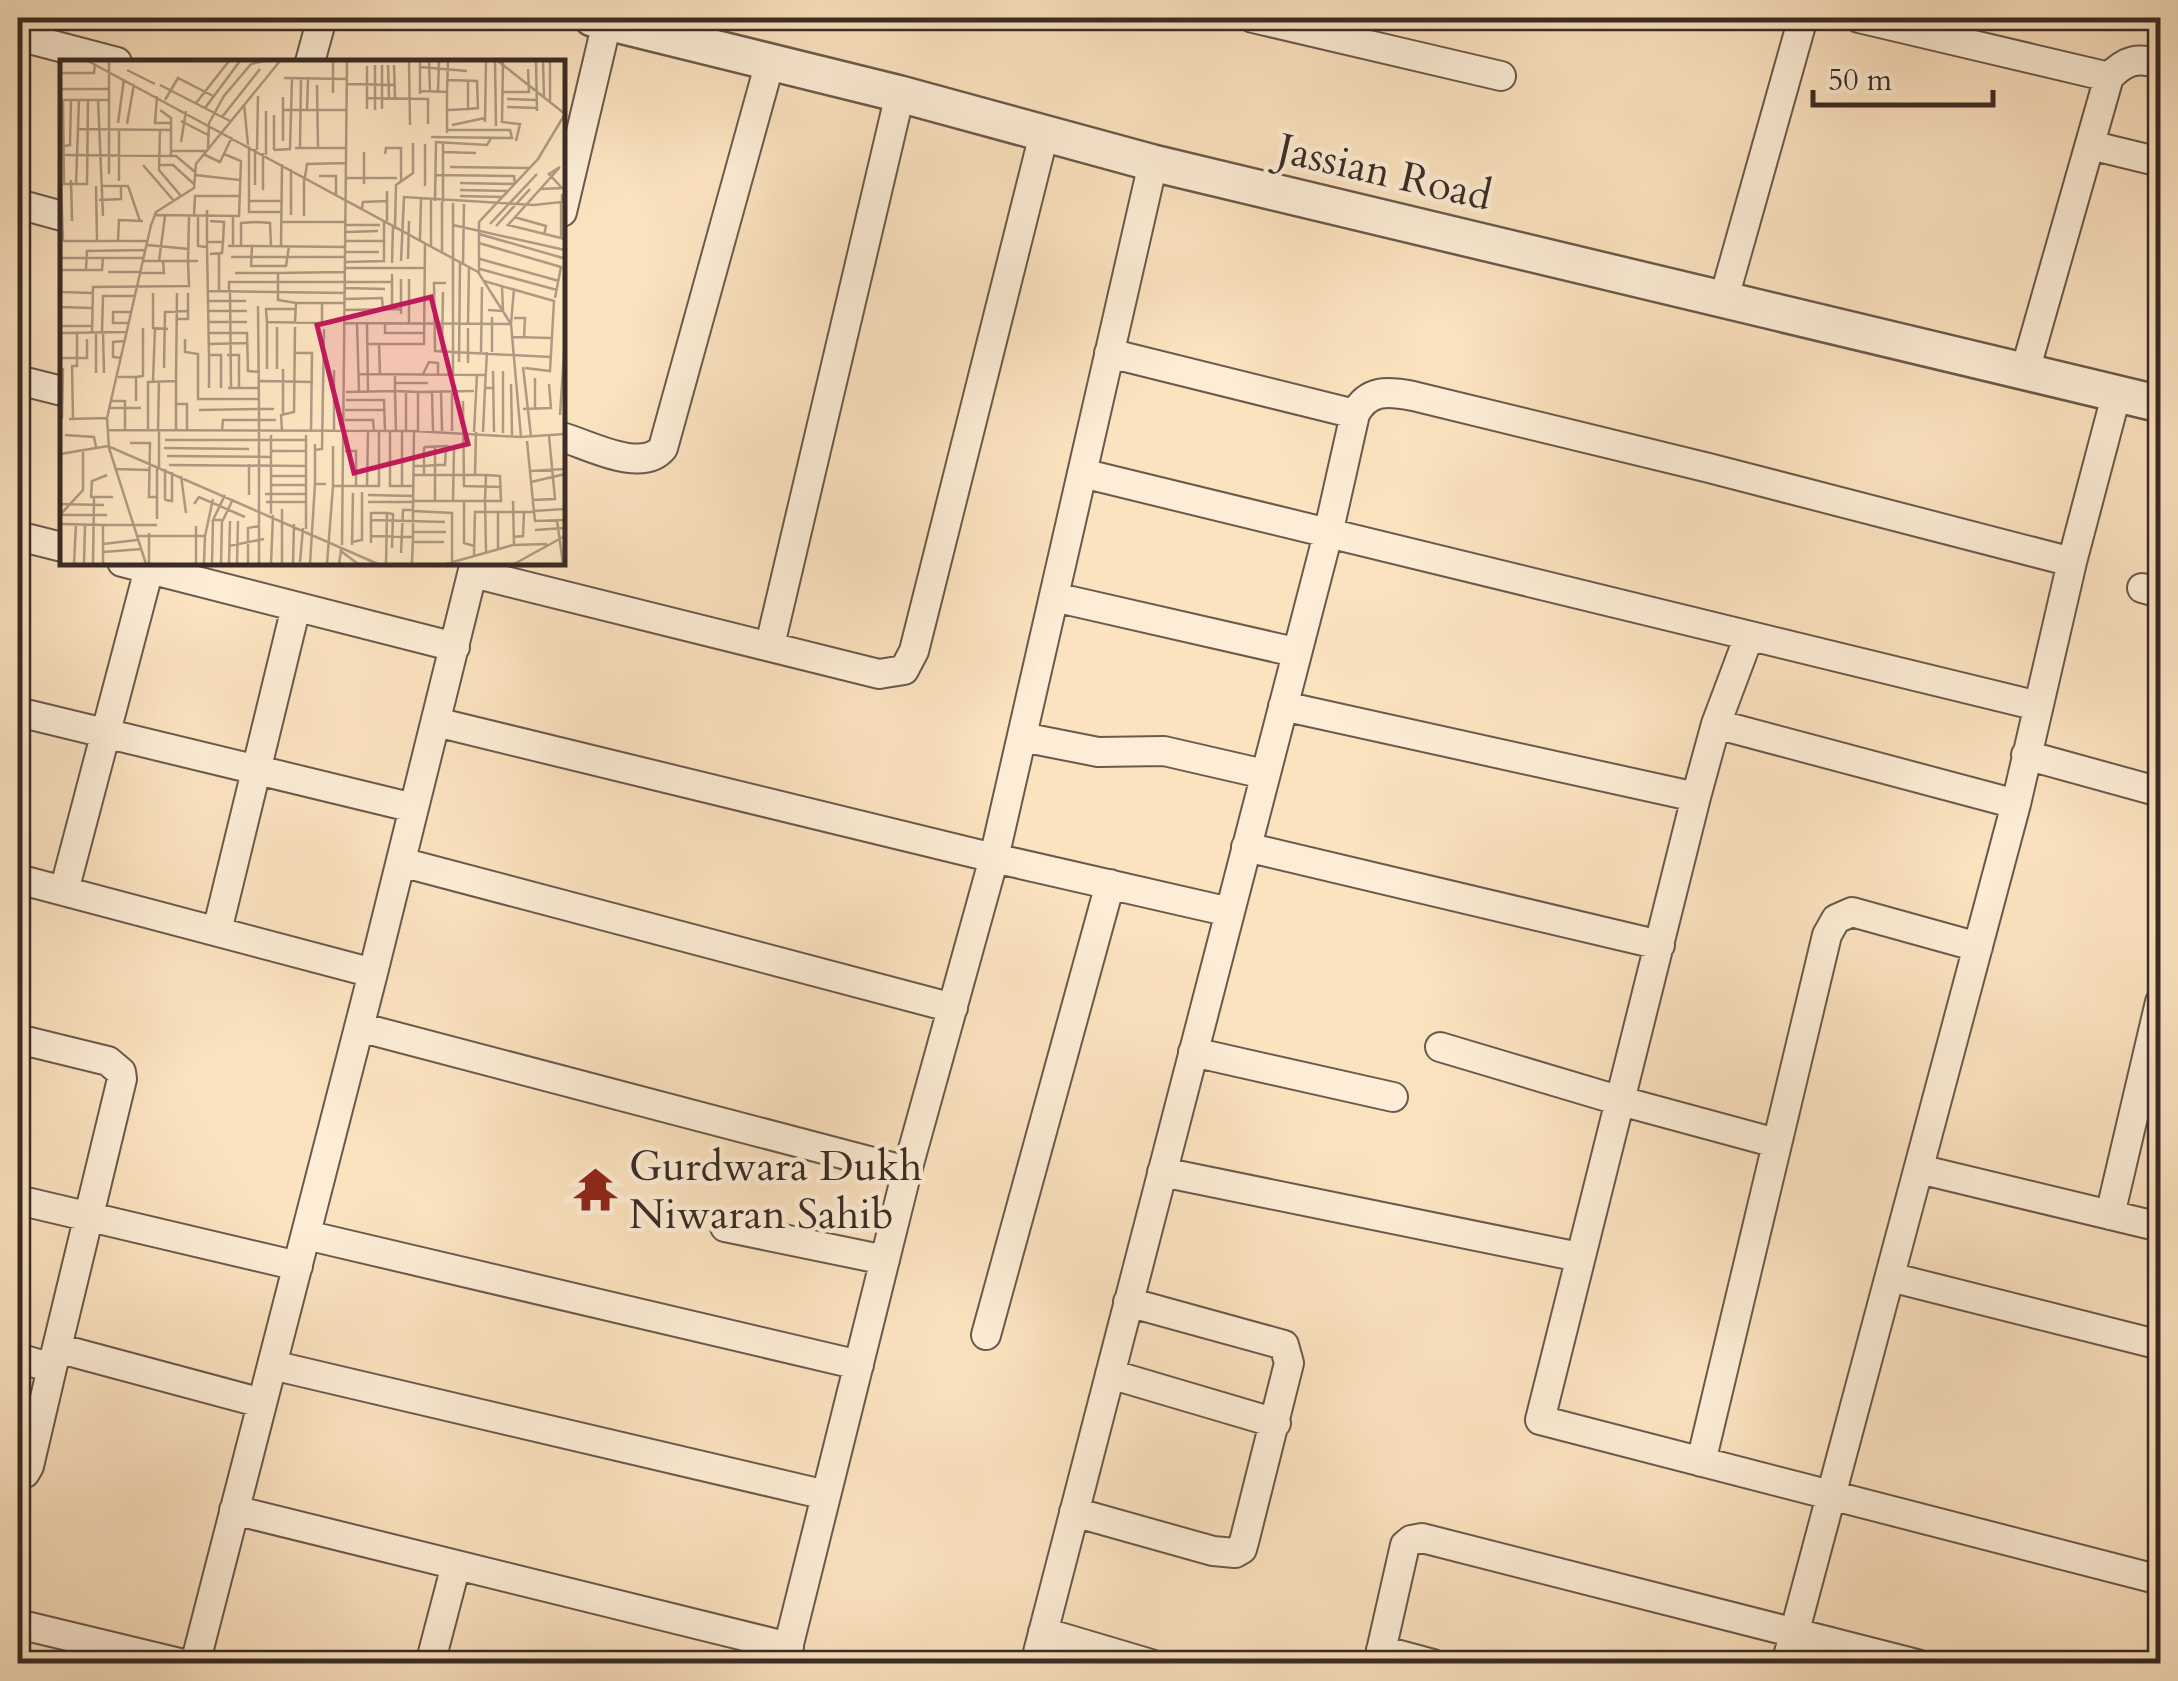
<svg xmlns="http://www.w3.org/2000/svg" width="2178" height="1681" font-family="Cardo,serif">
<style>
.lines{fill:none;stroke-linecap:round;stroke-linejoin:round}
.minor-casing{stroke:#6a594c;stroke-width:32}
.tertiary-casing{stroke:#6a594c;stroke-width:40}
.minor{stroke:#fdedd6;stroke-width:28}
.tertiary{stroke:#fdedd6;stroke-width:35}
.labels{text-anchor:middle;stroke-width:9;stroke-linejoin:round;paint-order:stroke}
.street-label{font-size:42px;fill:#3a2b25;stroke:#fdedd6}
.poi-label{font-size:42px;fill:#3a2b25;stroke:#fdedd6;text-anchor:start}
.inset-road{fill:none;stroke:#ae9982;stroke-width:2.5}
.view{fill:#c2185b;fill-opacity:0.15;stroke:#c2185b;stroke-width:5}
.inset-edge{fill:none;stroke:#3a2b25;stroke-width:5}
</style>
<rect width="100%" height="100%" fill="#fce3c0"/>
<filter id="stains"><feTurbulence type="fractalNoise" baseFrequency=".002" numOctaves="4"/><feColorMatrix values="0 0 0 0 .2 0 0 0 0 .09 0 0 0 0 .02 0 0 0 .5 -.17"/></filter>
<radialGradient id="worn" r=".72"><stop offset=".6" stop-color="#630" stop-opacity="0"/><stop offset="1" stop-color="#630" stop-opacity=".3"/></radialGradient>
<g class="lines">
<defs>
<path id="minor" d="M1253,18L1501,76
M1859,18L2109,77
M18,36L117,62
M310,62L322,18
M2090,145L2160,162
M18,204L62,216
M562,212L608,18
M1724,298L1803,18
M1109,353L1355,414C1368,389 1388,391 1413,396L1709,468L2072,562
M2025,371L2109,77C2126,60 2137,57 2160,64
M18,380L62,391
M562,437C589,445 642,474 663,448L770,62
M1082,473L2038,706
M18,536L62,547
M122,562L455,647
M473,573L879,674L904,670L914,651L1044,134
M2142,588L2160,593
M1054,597L1295,652
M1749,636L1716,724L1696,797L1540,1420L2160,1580
M770,645L900,94
M1283,706L1696,797
M18,712L414,808
M436,722L994,858L1153,163
M1716,724L2016,804
M1022,737L1098,752L1164,751L1264,774
M2026,755L2160,792
M1246,847L1660,945
M401,862L953,1008
M18,879L373,973L475,562
M64,891L149,569
M217,931L296,607
M359,1027L907,1171L994,858L1230,912
M18,1039L108,1061L121,1072L122,1079L52,1368L18,1358
M1440,1047L1621,1101L1776,1143
M1193,1052L1393,1097
M1919,1169L2160,1227
M1162,1172L1579,1257
M18,1200L298,1266
M2110,1215L2160,1002
M725,1227L885,1260
M306,1235L859,1365
M1890,1277L2160,1345
M986,1335L1110,884
M57,1348L262,1403
M272,1365L826,1495
M1110,1374L1276,1423
M1701,1462L1827,935L1836,919L1852,912L1978,947
M18,1475L25,1473L29,1466L52,1368
M234,1510L789,1647
M1074,1512L1213,1551L1235,1553L1242,1549L1245,1538L1289,1363L1284,1345L1128,1302
M18,1624L184,1664
M1043,1632L1151,1664
M1381,1650L1433,1664
M195,1664L373,973
M430,1664L456,1565
M784,1664L907,1171
M1035,1664L1328,534L1355,414
M1378,1664L1405,1545L1411,1540L1422,1538L1917,1664
M1786,1664L2016,804L2072,562L2117,392"/>
<path id="tertiary" d="M592,18L900,94L1153,163L2160,404"/>
</defs>
<use href="#minor" class="minor-casing"/>
<use href="#tertiary" class="tertiary-casing"/>
<use href="#minor" class="minor"/>
<use href="#tertiary" class="tertiary"/>
</g>
<defs>
<symbol id="temple-bare" viewBox="-9 -9 18 18"><path d="M0-6L5-2H3V0L6.5 2.5H4V6H1.5V3h-3V6H-4V2.5H-6.5L-3 0V-2H-5Z" fill="#8f2418" stroke="#fdedd6" stroke-width="2.5" paint-order="stroke"/></symbol>
</defs>
<g fill-rule="evenodd">
<use href="#temple-bare" x="564" y="1158" width="63" height="63"/>
</g>
<g class="labels">
<g class="street-label">
<text transform="translate(1385 171) rotate(13)" y="15">Jassian Road</text>
</g>
<g class="poi-label">
<text x="629" y="1180">Gurdwara Dukh<tspan x="629" dy="48">Niwaran Sahib</tspan></text>
</g>
</g>
<g transform="translate(60 60)">
<rect width="505" height="505" fill="#fce3c0"/>
<path class="inset-road" d="M28,1L418,212L451,264L461,377L505,374M273,1V33M349,1L350,65M369,1L370,32M435,1L436,66M438,1L505,54M443,1L442,62L460,64L456,81M476,1L477,51M483,1L484,37M490,1V43M328,5L329,38M334,5L335,38M360,7L407,11M67,10L95,24M0,13H34L35,4M224,18L287,19M387,20L417,21L418,48L408,49M287,24L335,25M100,25L170,61M257,25L258,87M0,29H50M360,31L387,32L388,1M378,32L379,1M387,32V73M442,32H469L468,9M360,34V1M97,36L95,63H111M223,37V50H287M307,38L368,39V64M38,39L43,156M447,39L477,40M105,40L118,18L153,36M136,43L169,1M184,44L188,85M447,47L477,48M145,48L180,1M307,49V6M322,49V5M100,50L111,58V96M247,50L248,19M315,50V5M388,50L408,49V20M162,57L200,9M121,61L148,75M425,62L426,1M58,63L64,19M67,64L74,24M392,65L425,58M18,69L19,39M100,70L99,110L121,136M371,77L452,78L450,70H387M223,81V50M121,82L126,51M5,86L10,85L11,39M189,86V152H222M240,87L241,19M148,88L149,63L164,36L191,4L204,1M235,88H286M197,90L198,36M214,90L230,89L232,19M214,90V55M111,91H146M383,92L416,93M143,94L160,102L172,77M325,94L326,88H341V121M0,95L116,96L135,112M206,95V51M83,105L114,141M99,105H113L135,125M390,107L470,108M500,107L448,165L505,179M49,114V1M135,115L180,120M375,115L454,116L455,124M244,116V156M259,116H276V134M245,117L247,104L286,103M286,118H337M11,120L12,161M59,121V69M400,123L455,124M0,124H27L28,39M1,124L3,181H88M4,124L3,40H50M16,124L18,69L111,70M304,124V92M195,125V89M36,126L37,180M43,126H68L80,161M365,126V84M480,129L502,128L489,114L500,107M203,130V93M400,130L449,131M400,136L443,137M39,140L61,139V126M371,140V186M189,141H222M375,141L376,82L427,85L431,78M383,142V82M501,142V179M302,148L303,142L327,141M94,155L179,156L181,101L164,94M231,155V109M134,156L135,136H180M138,156V186L147,187V150M173,156V186M454,157L486,166L484,175M150,161L164,162L163,182M327,161V131M220,162H286M430,164L477,114M286,165H320M393,165L505,190M335,166L336,125L353,113V83M436,166L470,129M286,172L318,171M419,174L503,198M58,180L59,160L83,161M360,180L361,139M286,181H324M147,182H163L162,193L150,194M419,183L501,207L495,238M1,184V232M87,185L129,189M168,186H192L191,206H226L229,186M181,186V163L198,162L210,163L211,186M192,186L286,187M221,186L222,104M147,187L149,295M286,192H319M382,192V142M159,194V232M171,197H285M0,198H84M348,199L349,161M420,199L499,221M83,201H128L129,156M99,201L105,156M341,201L344,137L474,145L502,142V134M285,202L324,201V160M332,203L333,165M403,204L404,144M285,208H365M26,209L27,191L86,190M420,209L497,230M1,210H42L43,198M48,212H81M81,213H104L103,201M175,213H218V240L236,243M218,213L285,212M419,213V162L478,99L505,54M332,214V249M341,219V254M424,221L494,241L490,311L465,308M386,223H374L375,291L491,297M285,228L325,229M149,231L285,233M169,231V222H332M170,231L171,328M0,232L32,233M93,233V268L108,269M285,239L322,238L323,250M149,241H186M198,246L199,349H214M0,247L32,248M285,250L341,249M428,250L443,251L442,226M149,251H187M432,257V292M454,258H465L464,278M117,259H128V233M149,262H187M207,262L206,249H235M235,262L236,243H285M70,263H53V252H72M285,263L451,264L454,229M297,263L299,332M307,263L308,331M325,263V273H364M349,263V219M408,264L409,207M0,266H32M408,268V303M36,272V313M42,272L43,236H76M43,272L44,313M0,273L68,272M32,273L33,227L129,226L128,201H138M149,273H187L188,311L200,312M452,277L492,278M125,279V292L138,294V339H200M149,284L188,283M308,284H364L365,183M319,284L320,314M382,291L383,232M421,292L422,227M427,292L425,328H434M234,293H252L251,371M167,295H179V328M0,298H27V279M62,298L53,297V282L65,281M399,302L400,202M11,306H17V273M12,306L13,359M463,307L471,376M104,308L105,252L128,251M207,309V262L262,263V243M217,309V267M433,311L434,372M443,311V373M299,314L425,315M335,314V331L358,332V371M363,314L369,302L378,303V315M393,315V143M58,317H76V341M76,317L83,316V268M93,321L95,268M116,321L117,233M200,321L253,322M335,323H368M451,324L452,375M149,328V295H161V328M168,328H200M286,332L335,331L336,371M358,332L414,331M372,332L373,371M381,332L382,371M392,332V371M286,340H324L325,371M51,341H65V370M403,341L404,426L441,427M116,344H127V370M50,348H81M463,349L491,348L489,324M475,349V318M139,350L199,349V504M285,350H325M223,354V309M500,355L505,278M2,359L3,308M9,359L47,358M285,360H313L314,371M48,370L354,371L353,450M88,370V322L116,321V370M98,370L99,321M162,370L163,360H216M222,371L221,355L234,352L235,267M274,371V310M330,371V426H353M346,371V331M354,371L461,377M414,372L417,315M423,372L425,328M5,375L34,377L36,387M246,375V469M105,380H246M70,383H90L89,437H97M255,384V424H266M386,386L394,388L393,441M104,388L189,389M255,390L262,389L264,269M211,391H246M0,394L48,386L318,504M107,396L211,397M109,405L246,406M353,406H364L375,405H385L386,386L365,387L364,388V415M99,407V370M56,409L89,410M105,409V440M470,411L505,409M47,415L32,421L31,437H53M353,415H426L440,416L441,441H425L426,415M415,415L416,372M121,416L126,453M210,416H246M471,422L505,414M211,425H246M273,426V386M296,426H319V371M307,426L308,371M342,426V371M205,434H246M165,435L153,460H163L173,439M189,435V404M308,435L353,436M105,440L112,441V412M472,440L495,439L489,376M353,441H375V386M375,441H425L426,492M404,441V483L414,486M453,441L454,485M206,442H246M308,442H353M0,444L44,445M134,444L139,437L185,457M353,451L392,453V502M474,451L505,449M438,452V489M474,452L475,461L505,460M327,453L333,454L332,488M211,454V375M0,455L23,430V390M1,455H47M97,459V406M311,460L385,462M497,460L503,504M0,464L43,465V504M43,465H97M136,466V504M475,470L505,468M353,472H386M89,473V504M76,476H145L144,504M145,476L153,439M311,476L353,477L352,504M453,477L463,476L464,452M292,482L302,480V432M353,482H384M311,483V453H327L326,504M43,484L77,480M282,485L287,1M292,485L293,433M169,486L204,479M43,492L82,489M341,493L343,450H353V477M414,495L415,452H474L467,381M240,502L243,468M14,504L16,464M24,504L25,465M33,504L34,438M86,504L49,388L47,358L91,165L96,152L134,128L136,104L220,1M152,504L153,460M161,504L162,460M169,504L170,461M177,504L178,461M188,504V468L199,466M211,504L213,455M222,504V449M233,504L234,464M250,504L255,424M267,504L273,426H296V391H285M279,504L281,491L298,504M386,504L453,485L487,484M454,504L505,476"/>
<path class="view" d="M371,237L408,384L294,413L257,265Z"/>
<rect width="505" height="505" class="inset-edge"/>
</g>
<rect width="2178" height="1681" fill="none" stroke="#fce3c0" stroke-width="60"/>
<rect x="20" y="20" width="2138" height="1641" fill="none" stroke="#3a2b25" stroke-width="5"/>
<rect x="30" y="30" width="2118" height="1621" fill="none" stroke="#3a2b25" stroke-width="2.5"/>
<path d="M1813 90v15h180v-15" fill="none" stroke="#3a2b25" stroke-width="5"/>
<text x="1828" y="90" font-size="30" fill="#3a2b25" stroke="#fdedd6" stroke-width="8" paint-order="stroke">50 m</text>
<rect width="100%" height="100%" filter="url(#stains)"/>
<rect width="100%" height="100%" fill="url(#worn)"/>
</svg>
